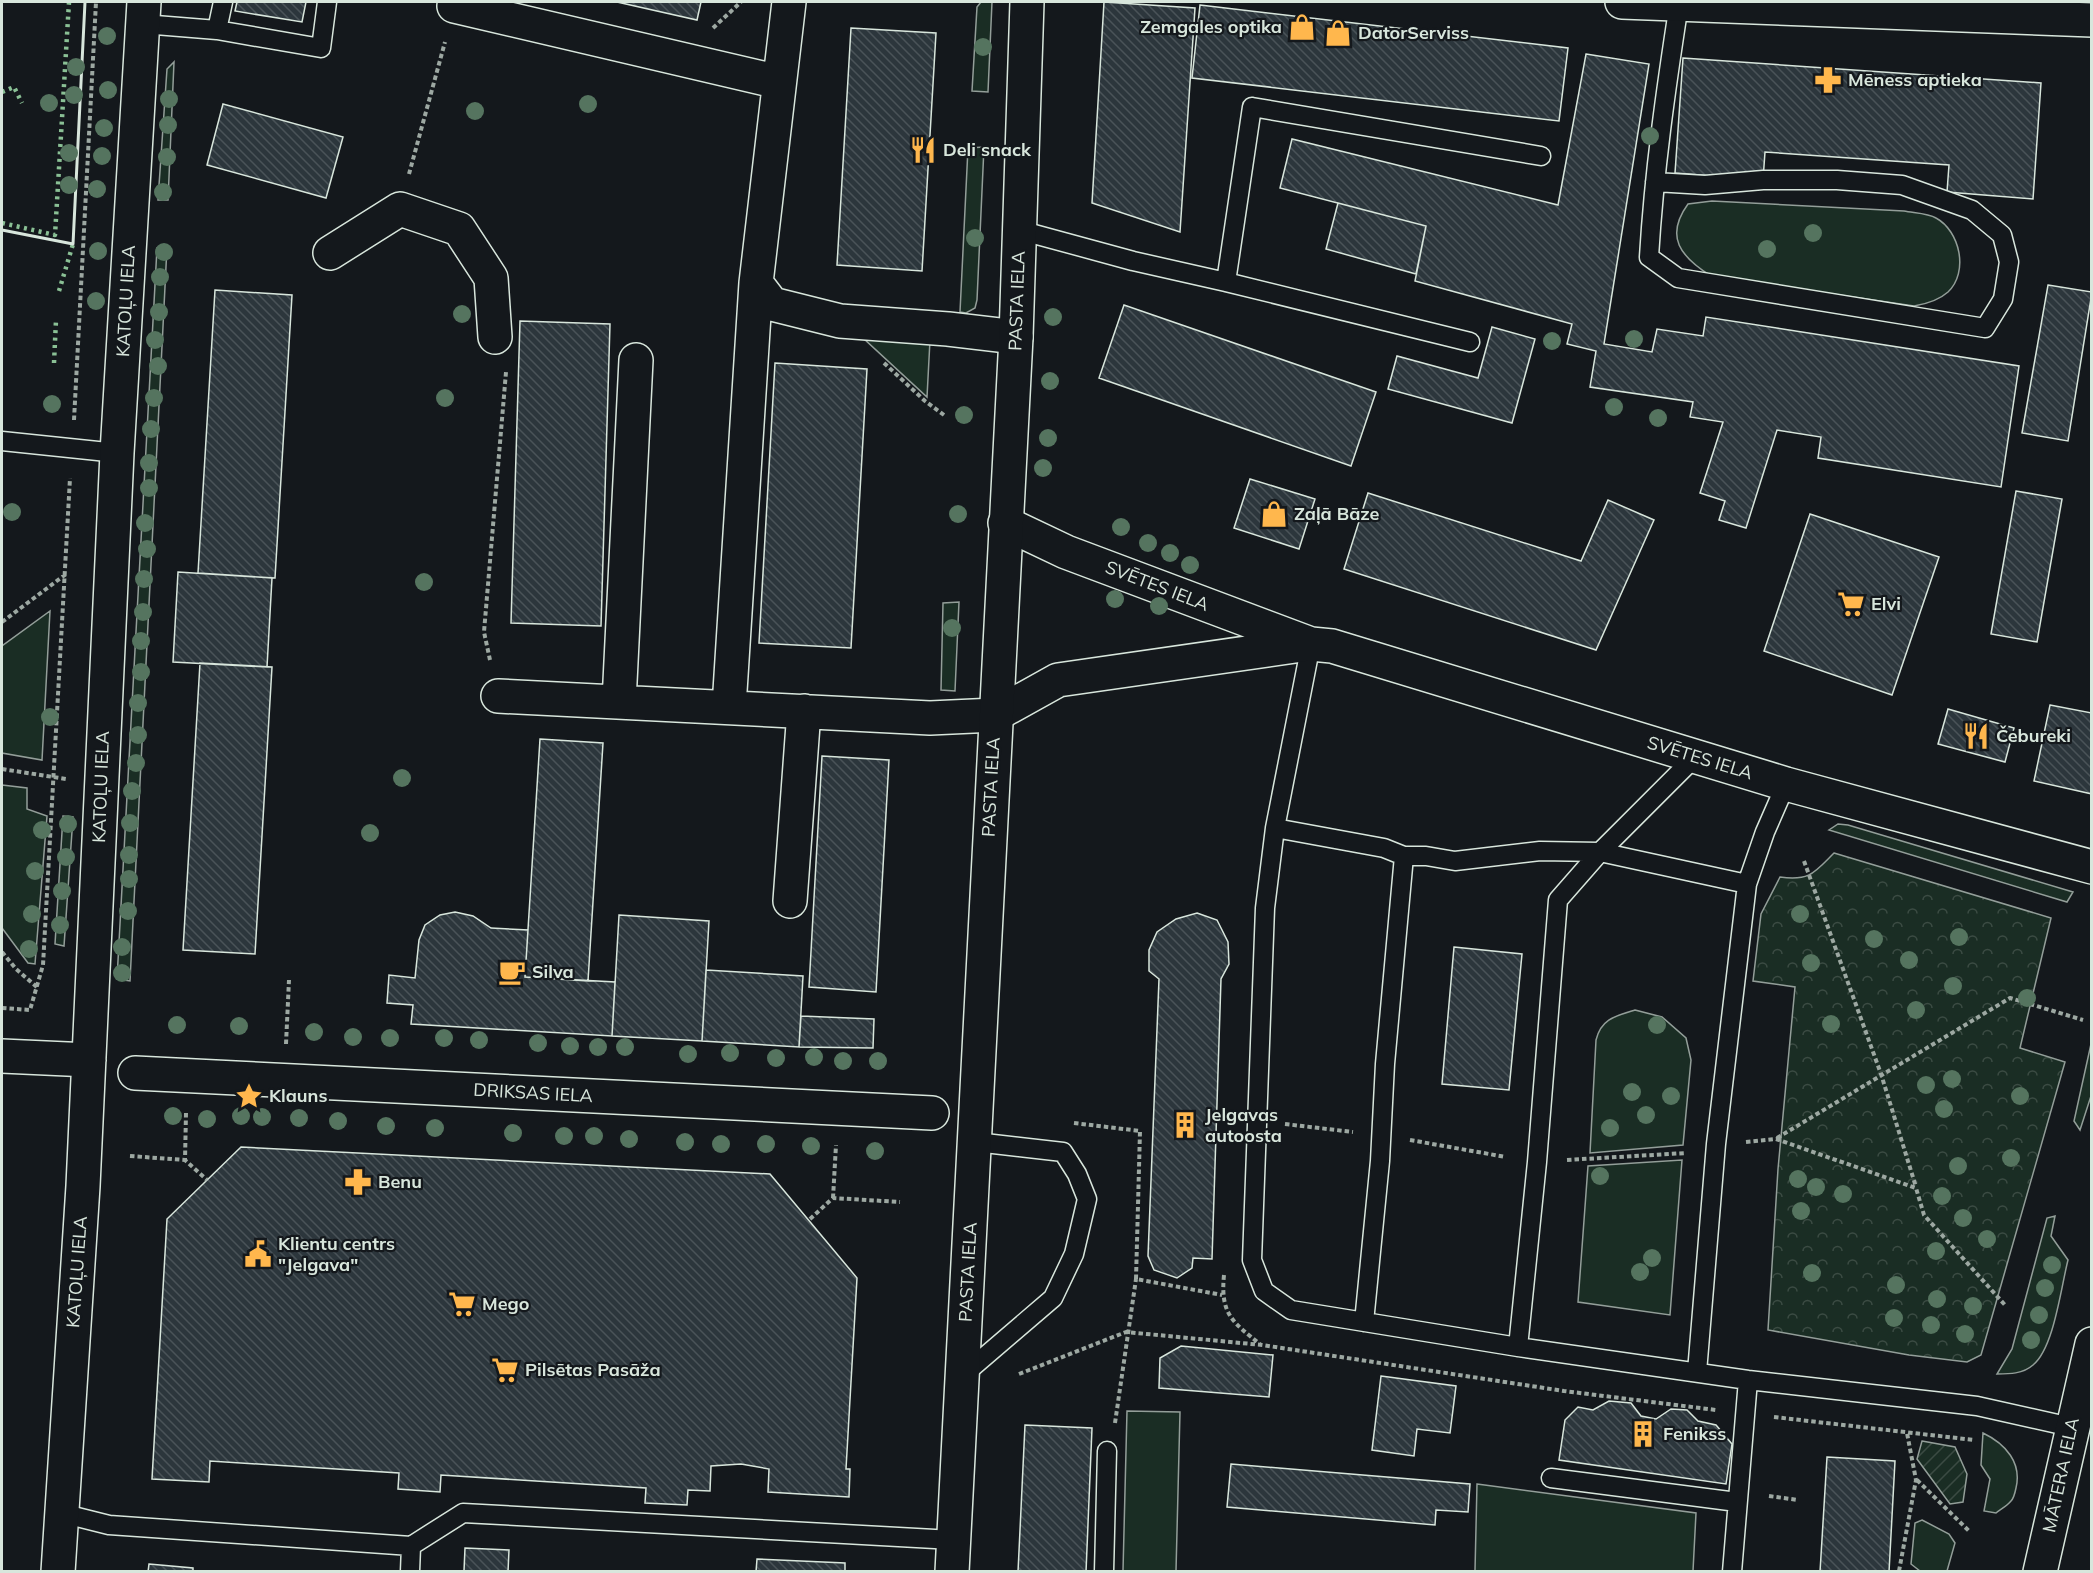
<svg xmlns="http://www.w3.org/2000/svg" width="2093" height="1573" font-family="Mulish,sans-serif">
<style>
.grass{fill:#1a2d24;stroke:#939e99;stroke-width:1.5}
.forest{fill:url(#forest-crowns);stroke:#939e99;stroke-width:1.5}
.garden{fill:url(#garden-furrows);stroke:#939e99;stroke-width:1.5}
.building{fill:url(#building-back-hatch);stroke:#d8e6dc;stroke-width:1.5}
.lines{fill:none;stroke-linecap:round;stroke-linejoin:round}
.lane-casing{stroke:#d8e6dc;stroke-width:21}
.street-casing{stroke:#d8e6dc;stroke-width:36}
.secondary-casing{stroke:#d8e6dc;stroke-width:36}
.path{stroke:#9da8a2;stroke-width:4;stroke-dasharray:4.5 3;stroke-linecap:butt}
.lane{stroke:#14181c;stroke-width:18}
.street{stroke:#14181c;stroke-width:33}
.secondary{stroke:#14181c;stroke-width:33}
.hedge{stroke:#8ac095;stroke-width:4.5;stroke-dasharray:3 4.5;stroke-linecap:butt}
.wall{stroke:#d8e6dc;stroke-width:3}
.tree{fill:#55745f}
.labels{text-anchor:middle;stroke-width:4.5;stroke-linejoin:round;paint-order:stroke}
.poi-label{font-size:18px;font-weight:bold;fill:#d8e6dc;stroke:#14181c;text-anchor:start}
.street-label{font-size:18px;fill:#d8e6dc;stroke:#14181c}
</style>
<defs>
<pattern id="forest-crowns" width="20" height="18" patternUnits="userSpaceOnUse" patternTransform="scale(1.5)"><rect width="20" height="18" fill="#1a2d24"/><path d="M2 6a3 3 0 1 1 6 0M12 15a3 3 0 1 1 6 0" fill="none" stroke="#3b4b43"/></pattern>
<pattern id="garden-furrows" width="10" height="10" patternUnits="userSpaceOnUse" patternTransform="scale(1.5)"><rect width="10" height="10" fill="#1a2d24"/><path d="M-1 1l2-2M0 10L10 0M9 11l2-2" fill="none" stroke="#3b4b43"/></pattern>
<pattern id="building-back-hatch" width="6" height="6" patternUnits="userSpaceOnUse" patternTransform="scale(1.5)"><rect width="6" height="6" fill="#2c363c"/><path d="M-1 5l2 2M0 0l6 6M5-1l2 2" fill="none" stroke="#4a5358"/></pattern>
</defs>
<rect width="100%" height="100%" fill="#14181c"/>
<path class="grass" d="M981,2H992L988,92L972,91L977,7Z
M174,62L168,200H158L167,69Z
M984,147L977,300L975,308L966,313L960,312L968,148Z
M1712,201L1904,211C1914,213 1928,213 1936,218C1960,231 1969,272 1948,292C1938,301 1926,304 1914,306L1711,276C1681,257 1664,237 1688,204Z
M167,247L130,981L117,979L157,248Z
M862,337L930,340L927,397Z
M959,602L955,691L941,690L943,603Z
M50,611L42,760L2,753V646Z
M2,785L27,788V809L47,816L35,964L28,963L2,928Z
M63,816L73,817L64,946L55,944Z
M1838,824L1848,825L2073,892L2067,902L1829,830Z
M1635,1010L1662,1017L1686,1038L1691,1060L1683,1145L1590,1153L1596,1040C1601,1019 1615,1016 1635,1010Z
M2091,1044V1096L2080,1130L2074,1121Z
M1682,1160L1670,1315L1578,1302L1588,1166Z
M2055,1216L2051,1236L2068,1260C2061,1287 2054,1348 2033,1365C2023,1374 2009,1374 1997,1374L2012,1349L2047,1218Z
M1127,1411L1180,1412L1176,1571H1123Z
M1983,1433C2006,1444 2022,1463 2016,1488C2015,1493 2014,1498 2011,1501C2007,1506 2001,1509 1996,1513L1984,1511L1990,1479L1981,1465Z
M1477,1484L1696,1513L1693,1571H1475Z
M1922,1520L1949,1534L1955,1543L1947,1571H1920L1911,1564L1915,1523Z"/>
<path class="forest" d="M1834,853L2051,918L2020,1048L2065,1062L1981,1355L1967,1362L1909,1355L1768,1330L1778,1169L1795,987L1753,981L1761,914L1780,877C1810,881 1814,873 1834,853Z"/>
<path class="garden" d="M1922,1441L1955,1447L1967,1474L1963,1502L1950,1504L1917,1459Z"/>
<path class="building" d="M237,2H306L302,22L235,11Z
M617,2H701L697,20Z
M1104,2L1195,8L1180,232L1092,203Z
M1200,5L1568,48L1559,121L1192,78Z
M851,28L936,33L922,271L837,265Z
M1586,54L1649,64L1604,344L1652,352L1657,329L1703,336L1706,317L2019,366L2001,487L1818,458L1821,437L1777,430L1746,528L1719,520L1725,501L1700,493L1723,422L1690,417L1693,402L1590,387L1596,351L1567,344L1572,324L1415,281L1426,226L1280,188L1292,139L1558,205Z
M1683,58L2041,83L2033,199L1947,192L1949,165L1765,152L1763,180L1675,173Z
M223,104L343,137L326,198L207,165Z
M1338,203L1426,226L1416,274L1326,249Z
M2048,285L2092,292L2068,441L2022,433Z
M215,290L292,295L275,578L198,573Z
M1124,305L1376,392L1351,466L1099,378Z
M520,321L610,324L601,626L511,623Z
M1492,327L1535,339L1512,423L1388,389L1397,356L1478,378Z
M775,363L867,369L851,648L759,643Z
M1250,479L1315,499L1299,549L1234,528Z
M2016,491L2062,499L2037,642L1991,634Z
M1368,493L1581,561L1608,500L1654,520L1596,650L1344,569Z
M1810,514L1939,557L1892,695L1764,651Z
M178,572L272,578L267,667L173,662Z
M200,663L272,667L255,954L183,950Z
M2050,705L2092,713V794L2034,781Z
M1948,709L2014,728L2005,762L1938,744Z
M540,739L603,743L588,981L525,977Z
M822,756L889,760L876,992L809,987Z
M455,912L473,916L491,928L528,930L525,977L615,982L612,1036L411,1024L413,1005L387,1003L389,975L415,978L419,940L425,925L440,915Z
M1197,913L1217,920L1228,942L1229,964L1221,979L1212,1259L1193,1258L1192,1268L1177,1278L1154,1270L1148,1256L1159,979L1149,971V950L1157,932L1176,919Z
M619,915L709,921L702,1041L612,1036Z
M1454,947L1522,954L1509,1090L1442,1084Z
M706,970L803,976L799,1047L702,1041Z
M801,1016L874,1019L873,1048L799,1047Z
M241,1147L770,1174L857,1278L846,1469H850L849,1497L768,1492L769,1469L741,1464L711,1466L710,1491L688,1490L687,1505L645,1503L646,1488L441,1475L440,1492L398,1489L399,1473L210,1461L209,1482L152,1479L167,1219Z
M1181,1346L1273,1355L1269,1397L1159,1388L1160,1358Z
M1381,1376L1456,1386L1450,1433L1417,1429L1414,1456L1372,1450Z
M1609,1401L1631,1403L1641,1416L1656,1419L1671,1409L1687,1410L1698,1421L1716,1425L1732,1444L1726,1484L1559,1460L1565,1420L1578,1407L1593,1410Z
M1025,1425L1092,1428L1086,1572H1018Z
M1827,1457L1895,1461L1889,1572H1820Z
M1231,1464L1470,1484L1468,1512L1436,1510L1435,1525L1227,1507Z
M465,1548L509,1550L508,1572L464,1571Z
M757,1559L845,1563V1572H756Z
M149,1564L193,1568V1572H148Z"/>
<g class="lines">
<defs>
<path id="lane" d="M143,24L217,30L321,48L327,2
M217,30L223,2
M1655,182L1705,185L1763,180H1837L1902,185L1972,210L2002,235L2009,262L2003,299L1985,328L1678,278L1649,257C1654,172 1666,88 1679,4
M1019,230L1133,261L1226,282L1252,107L1541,156
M1226,282L1470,342
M2,441L117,453
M1311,644L1275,828L1265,908L1252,1260L1264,1291L1291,1310L1518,1347L1748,1380L1977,1406L2071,1427
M1275,828L1384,848L1404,856H1426L1455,861L1540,851L1600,852L1747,884
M1364,1322L1380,1161L1385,1064L1404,856
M1518,1347L1537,1162L1558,900L1600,852L1695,757
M1697,1372L1716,1144L1747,884L1765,832L1786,784
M962,1376L1053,1298L1074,1254L1087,1199L1077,1174L1063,1152L976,1142
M1551,1478L1737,1502
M61,1513L109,1525L411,1546L463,1513L953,1540
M410,1572L411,1546
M1104,1572L1107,1451
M1732,1572L1748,1380"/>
<path id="street" d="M789,2L756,283L772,304L840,321L948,329L1016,337
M454,6L779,82
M330,253L400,209L459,229L491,278L495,337
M1005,523L1066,552L1311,644L1332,646L1786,784L2092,867
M498,696L930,718L995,715L1058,680L1309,644
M619,702L636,360
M729,707L756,283
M790,901L804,711
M2,1056L89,1060
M135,1073L932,1113
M58,1572L83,1186L117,453L144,2"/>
<path id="secondary" d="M1622,2L2092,20
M952,1572L1016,337L1027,2
M2040,1572L2092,1344"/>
</defs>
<use href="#lane" class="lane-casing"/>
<use href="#street" class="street-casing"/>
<use href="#secondary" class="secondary-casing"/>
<path class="path" d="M713,28L741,2
M409,174L445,42
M884,363L925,401L944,415
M74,420L96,2
M2,622L66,574
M490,660L484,632L506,372
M2,769L66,779
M1804,861L1881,1074L1916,1187
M2,952L16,969L38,988
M2,1008L30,1010L43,965L70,478
M286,1044L289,980
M186,1113L185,1160L207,1180
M1074,1123L1140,1131L1136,1279L1222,1295
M1285,1124L1353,1132
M1777,1138L2010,998L2083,1020
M1410,1140L1506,1157
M1746,1142L1776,1139L1916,1188L1924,1215L2005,1305
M130,1156L185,1160
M1567,1160L1686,1153
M833,1198L836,1145
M810,1219L833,1198L900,1202
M1224,1275C1220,1315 1233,1322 1261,1345
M1019,1374L1126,1332L1262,1345L1564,1391L1716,1410
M1774,1417L1974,1440
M1115,1423L1136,1279
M1917,1480L1970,1532
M1769,1496L1798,1500
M1899,1571L1916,1480L1907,1433"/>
<use href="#lane" class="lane"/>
<use href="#street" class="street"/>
<use href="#secondary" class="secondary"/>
<path class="hedge" d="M2,92L14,87L22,103
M2,223L55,235L69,2
M59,291L73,244
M54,363L56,320"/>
<path class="wall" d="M2,230L73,244L85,2"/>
</g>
<g class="tree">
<circle cx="107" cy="36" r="9"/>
<circle cx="983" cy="47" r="9"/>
<circle cx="76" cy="67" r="9"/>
<circle cx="108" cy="90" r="9"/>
<circle cx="74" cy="95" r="9"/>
<circle cx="169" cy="99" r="9"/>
<circle cx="49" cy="103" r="9"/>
<circle cx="588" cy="104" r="9"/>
<circle cx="475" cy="111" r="9"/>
<circle cx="168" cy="125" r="9"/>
<circle cx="104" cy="128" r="9"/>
<circle cx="1650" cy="136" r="9"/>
<circle cx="69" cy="153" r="9"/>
<circle cx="102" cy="156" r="9"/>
<circle cx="167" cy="157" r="9"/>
<circle cx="69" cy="185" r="9"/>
<circle cx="97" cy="189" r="9"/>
<circle cx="163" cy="192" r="9"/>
<circle cx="1813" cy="233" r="9"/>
<circle cx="975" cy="238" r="9"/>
<circle cx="1767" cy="249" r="9"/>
<circle cx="98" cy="251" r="9"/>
<circle cx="164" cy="252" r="9"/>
<circle cx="160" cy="277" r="9"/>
<circle cx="96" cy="301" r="9"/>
<circle cx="159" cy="312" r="9"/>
<circle cx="462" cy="314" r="9"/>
<circle cx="1053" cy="317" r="9"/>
<circle cx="1634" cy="339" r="9"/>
<circle cx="155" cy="340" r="9"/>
<circle cx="1552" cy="341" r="9"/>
<circle cx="158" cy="366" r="9"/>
<circle cx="1050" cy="381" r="9"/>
<circle cx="154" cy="398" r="9"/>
<circle cx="445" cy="398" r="9"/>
<circle cx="52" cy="404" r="9"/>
<circle cx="1614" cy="407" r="9"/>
<circle cx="964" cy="415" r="9"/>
<circle cx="1658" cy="418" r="9"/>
<circle cx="151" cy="429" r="9"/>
<circle cx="1048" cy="438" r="9"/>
<circle cx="149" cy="463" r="9"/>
<circle cx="1043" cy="468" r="9"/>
<circle cx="149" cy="488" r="9"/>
<circle cx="12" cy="512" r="9"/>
<circle cx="958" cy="514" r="9"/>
<circle cx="145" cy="523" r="9"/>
<circle cx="1121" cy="527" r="9"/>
<circle cx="1148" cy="543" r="9"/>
<circle cx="147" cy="549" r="9"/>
<circle cx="1170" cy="553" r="9"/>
<circle cx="1190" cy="565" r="9"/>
<circle cx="144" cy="579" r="9"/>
<circle cx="424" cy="582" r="9"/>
<circle cx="1115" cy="599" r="9"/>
<circle cx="1159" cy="606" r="9"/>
<circle cx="143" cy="612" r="9"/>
<circle cx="952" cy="628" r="9"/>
<circle cx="141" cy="641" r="9"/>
<circle cx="141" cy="672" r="9"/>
<circle cx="138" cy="703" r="9"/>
<circle cx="50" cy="717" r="9"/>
<circle cx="138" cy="735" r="9"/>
<circle cx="136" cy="763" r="9"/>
<circle cx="402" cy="778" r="9"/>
<circle cx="132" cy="791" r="9"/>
<circle cx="130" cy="823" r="9"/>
<circle cx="68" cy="824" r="9"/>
<circle cx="42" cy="830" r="9"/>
<circle cx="370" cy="833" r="9"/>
<circle cx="129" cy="855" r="9"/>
<circle cx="66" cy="857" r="9"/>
<circle cx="35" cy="871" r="9"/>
<circle cx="129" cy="879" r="9"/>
<circle cx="62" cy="891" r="9"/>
<circle cx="128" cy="911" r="9"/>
<circle cx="32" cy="914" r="9"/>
<circle cx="1800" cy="914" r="9"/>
<circle cx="60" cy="925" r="9"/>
<circle cx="1959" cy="937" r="9"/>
<circle cx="1874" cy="939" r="9"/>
<circle cx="122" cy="947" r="9"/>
<circle cx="29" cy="949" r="9"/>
<circle cx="1909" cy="960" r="9"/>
<circle cx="1811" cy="963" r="9"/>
<circle cx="122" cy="973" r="9"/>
<circle cx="1953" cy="986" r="9"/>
<circle cx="2027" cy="998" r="9"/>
<circle cx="1916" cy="1010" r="9"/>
<circle cx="1831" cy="1024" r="9"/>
<circle cx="177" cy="1025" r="9"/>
<circle cx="1657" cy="1025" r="9"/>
<circle cx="239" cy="1026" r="9"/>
<circle cx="314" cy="1032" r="9"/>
<circle cx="353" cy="1037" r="9"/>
<circle cx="390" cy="1038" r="9"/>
<circle cx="444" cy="1038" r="9"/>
<circle cx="479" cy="1040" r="9"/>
<circle cx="538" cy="1043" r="9"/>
<circle cx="570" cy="1046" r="9"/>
<circle cx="598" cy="1047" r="9"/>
<circle cx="625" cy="1047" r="9"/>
<circle cx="730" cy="1053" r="9"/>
<circle cx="688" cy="1054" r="9"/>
<circle cx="814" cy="1057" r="9"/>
<circle cx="776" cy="1058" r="9"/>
<circle cx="843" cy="1061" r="9"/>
<circle cx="878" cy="1061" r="9"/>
<circle cx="1952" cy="1079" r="9"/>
<circle cx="1926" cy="1085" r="9"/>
<circle cx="1632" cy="1092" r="9"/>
<circle cx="1671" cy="1096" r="9"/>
<circle cx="2020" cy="1096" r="9"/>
<circle cx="1944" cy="1109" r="9"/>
<circle cx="1646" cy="1115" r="9"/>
<circle cx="173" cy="1116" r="9"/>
<circle cx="241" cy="1116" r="9"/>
<circle cx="262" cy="1117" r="9"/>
<circle cx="299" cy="1118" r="9"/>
<circle cx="207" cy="1119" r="9"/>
<circle cx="338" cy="1121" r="9"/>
<circle cx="386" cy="1126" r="9"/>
<circle cx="435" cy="1128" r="9"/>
<circle cx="1610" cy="1128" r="9"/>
<circle cx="513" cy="1133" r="9"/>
<circle cx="564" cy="1136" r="9"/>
<circle cx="594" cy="1136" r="9"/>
<circle cx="629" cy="1139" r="9"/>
<circle cx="685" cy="1142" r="9"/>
<circle cx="721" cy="1144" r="9"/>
<circle cx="766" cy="1144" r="9"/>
<circle cx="811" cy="1146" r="9"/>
<circle cx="875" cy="1151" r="9"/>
<circle cx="2011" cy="1158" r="9"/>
<circle cx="1958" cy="1166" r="9"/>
<circle cx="1600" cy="1176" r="9"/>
<circle cx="1798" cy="1179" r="9"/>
<circle cx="1816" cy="1187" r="9"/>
<circle cx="1843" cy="1194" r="9"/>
<circle cx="1942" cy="1196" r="9"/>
<circle cx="1801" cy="1211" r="9"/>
<circle cx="1963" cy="1218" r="9"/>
<circle cx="1987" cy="1239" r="9"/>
<circle cx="1936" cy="1251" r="9"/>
<circle cx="1652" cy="1258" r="9"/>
<circle cx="2052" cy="1265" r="9"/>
<circle cx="1640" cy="1272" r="9"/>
<circle cx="1812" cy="1273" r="9"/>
<circle cx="1896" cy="1285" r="9"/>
<circle cx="2045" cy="1288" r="9"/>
<circle cx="1937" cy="1299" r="9"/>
<circle cx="1973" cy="1306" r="9"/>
<circle cx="2039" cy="1315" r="9"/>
<circle cx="1894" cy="1318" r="9"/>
<circle cx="1931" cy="1325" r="9"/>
<circle cx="1965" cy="1334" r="9"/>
<circle cx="2031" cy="1340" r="9"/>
</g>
<defs>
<symbol id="shop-bare" viewBox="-9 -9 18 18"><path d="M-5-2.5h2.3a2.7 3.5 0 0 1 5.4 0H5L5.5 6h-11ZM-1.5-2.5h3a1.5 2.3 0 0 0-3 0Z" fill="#ffb74d" stroke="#14181c" stroke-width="2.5" paint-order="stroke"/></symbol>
<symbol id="pharmacy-bare" viewBox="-9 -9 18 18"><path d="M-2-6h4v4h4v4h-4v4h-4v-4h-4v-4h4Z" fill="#ffb74d" stroke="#14181c" stroke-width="2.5" paint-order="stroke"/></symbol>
<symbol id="restaurant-bare" viewBox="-9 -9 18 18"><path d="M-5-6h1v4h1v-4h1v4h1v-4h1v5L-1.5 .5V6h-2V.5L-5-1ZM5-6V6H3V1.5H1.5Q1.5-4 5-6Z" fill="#ffb74d" stroke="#14181c" stroke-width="2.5" paint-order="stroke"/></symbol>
<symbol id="supermarket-bare" viewBox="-9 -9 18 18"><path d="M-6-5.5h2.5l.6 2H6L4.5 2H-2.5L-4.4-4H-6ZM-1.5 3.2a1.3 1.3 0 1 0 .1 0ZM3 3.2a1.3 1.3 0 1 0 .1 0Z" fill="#ffb74d" stroke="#14181c" stroke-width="2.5" paint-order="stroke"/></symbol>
<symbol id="cafe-bare" viewBox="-9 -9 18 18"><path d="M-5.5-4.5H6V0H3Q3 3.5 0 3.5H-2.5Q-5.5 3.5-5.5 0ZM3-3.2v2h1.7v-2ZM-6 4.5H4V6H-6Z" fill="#ffb74d" stroke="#14181c" stroke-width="2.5" paint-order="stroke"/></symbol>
<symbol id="sight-bare" viewBox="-9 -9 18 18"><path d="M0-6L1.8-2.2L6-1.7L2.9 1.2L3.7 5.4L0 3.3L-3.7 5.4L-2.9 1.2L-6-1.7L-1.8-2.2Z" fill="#ffb74d" stroke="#14181c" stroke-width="2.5" paint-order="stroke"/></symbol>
<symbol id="building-bare" viewBox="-9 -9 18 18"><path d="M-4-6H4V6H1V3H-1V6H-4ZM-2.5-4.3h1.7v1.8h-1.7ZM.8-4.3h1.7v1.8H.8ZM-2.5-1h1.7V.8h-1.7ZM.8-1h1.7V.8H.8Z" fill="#ffb74d" stroke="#14181c" stroke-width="2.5" paint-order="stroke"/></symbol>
<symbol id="civic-bare" viewBox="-9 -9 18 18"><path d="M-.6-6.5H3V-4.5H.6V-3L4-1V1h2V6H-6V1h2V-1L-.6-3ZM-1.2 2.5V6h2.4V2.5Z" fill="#ffb74d" stroke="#14181c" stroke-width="2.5" paint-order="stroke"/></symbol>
</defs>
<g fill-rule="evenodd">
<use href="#shop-bare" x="1283" y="8" width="38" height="38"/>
<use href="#shop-bare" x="1319" y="14" width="38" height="38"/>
<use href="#pharmacy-bare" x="1809" y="61" width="38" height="38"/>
<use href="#restaurant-bare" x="904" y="131" width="38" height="38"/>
<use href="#shop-bare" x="1255" y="495" width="38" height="38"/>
<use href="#supermarket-bare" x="1832" y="585" width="38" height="38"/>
<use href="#restaurant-bare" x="1957" y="717" width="38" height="38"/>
<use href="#cafe-bare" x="493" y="953" width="38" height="38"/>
<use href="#sight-bare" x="230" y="1077" width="38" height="38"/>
<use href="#building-bare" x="1166" y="1106" width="38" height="38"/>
<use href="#pharmacy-bare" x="339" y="1163" width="38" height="38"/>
<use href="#civic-bare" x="239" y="1235" width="38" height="38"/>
<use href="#supermarket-bare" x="443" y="1285" width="38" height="38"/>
<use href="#supermarket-bare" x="486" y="1351" width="38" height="38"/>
<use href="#building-bare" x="1624" y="1415" width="38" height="38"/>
</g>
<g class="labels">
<g class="poi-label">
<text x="1282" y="33" text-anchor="end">Zemgales optika</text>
<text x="1358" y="39">DatorServiss</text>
<text x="1848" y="86">Mēness aptieka</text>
<text x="943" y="156">Deli snack</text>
<text x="1294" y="520">Zaļā Bāze</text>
<text x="1871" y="610">Elvi</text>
<text x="1996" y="742">Čebureki</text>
<text x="532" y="978">Silva</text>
<text x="269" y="1102">Klauns</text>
<text x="1205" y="1121">Jelgavas<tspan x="1205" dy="21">autoosta</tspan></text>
<text x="378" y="1188">Benu</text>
<text x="278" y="1250">Klientu centrs<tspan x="278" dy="21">"Jelgava"</tspan></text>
<text x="482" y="1310">Mego</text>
<text x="525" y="1376">Pilsētas Pasāža</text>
<text x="1663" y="1440">Fenikss</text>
</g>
<g class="street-label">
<text transform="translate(126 301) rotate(-87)" y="6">KATOĻU IELA</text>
<text transform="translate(1017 301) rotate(-88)" y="6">PASTA IELA</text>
<text transform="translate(1157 586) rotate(21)" y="6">SVĒTES IELA</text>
<text transform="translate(1700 758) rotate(17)" y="6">SVĒTES IELA</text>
<text transform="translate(101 787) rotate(-88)" y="6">KATOĻU IELA</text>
<text transform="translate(991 787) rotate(-87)" y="6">PASTA IELA</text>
<text transform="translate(533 1093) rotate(3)" y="6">DRIKSAS IELA</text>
<text transform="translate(77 1272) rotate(-86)" y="6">KATOĻU IELA</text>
<text transform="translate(968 1272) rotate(-87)" y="6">PASTA IELA</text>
<text transform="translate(2061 1475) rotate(-78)" y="6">MĀTERA IELA</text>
</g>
</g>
<rect width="2093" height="1573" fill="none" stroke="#d8e6dc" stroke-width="6"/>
</svg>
